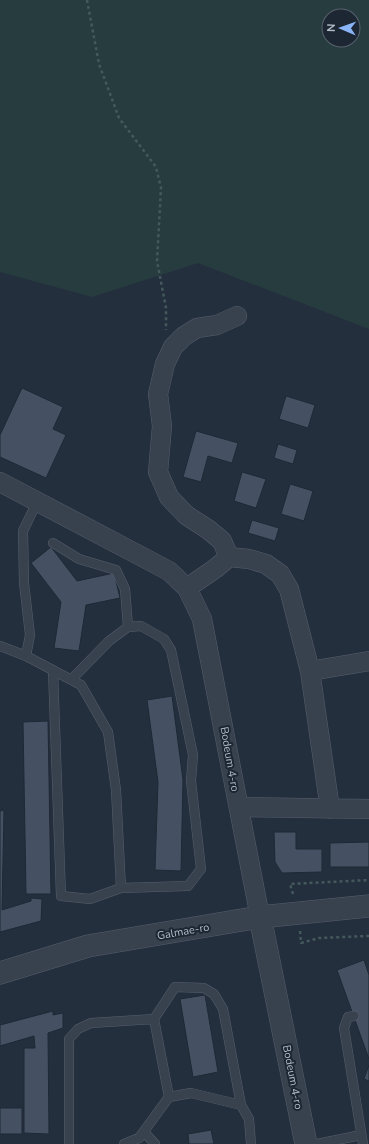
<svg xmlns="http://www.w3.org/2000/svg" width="369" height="1144" font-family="'Nunito Sans',sans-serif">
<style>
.green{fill:#263c3f;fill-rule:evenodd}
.building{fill:#455162;stroke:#1f2835}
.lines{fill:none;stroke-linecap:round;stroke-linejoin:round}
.service-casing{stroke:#565f6c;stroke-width:10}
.minor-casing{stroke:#565f6c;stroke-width:20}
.tertiary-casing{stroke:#565f6c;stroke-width:23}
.path{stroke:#44595c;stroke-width:2.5;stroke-dasharray:3 3;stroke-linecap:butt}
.service{stroke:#38414e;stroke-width:9}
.minor{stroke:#38414e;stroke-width:19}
.tertiary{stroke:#38414e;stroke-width:22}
.labels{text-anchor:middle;stroke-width:4;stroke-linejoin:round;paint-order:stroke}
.street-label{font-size:11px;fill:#b4bcc9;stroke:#1d2633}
</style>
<rect width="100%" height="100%" fill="#242f3e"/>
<path class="green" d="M0,0H369V329L198,263L92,297L0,272ZM329,16H353V40H329Z"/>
<path class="building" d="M22,388L63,407L53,429L66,435L46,478L0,457V435Z
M286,396L315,405L308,428L279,419Z
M196,431L238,443L232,463L208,456L201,482L183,477Z
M278,444L297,450L293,464L274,458Z
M242,472L266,479L256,508L234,501Z
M290,484L313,491L304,521L281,514Z
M252,520L279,528L275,541L248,533Z
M51,547L77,581L114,573L120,598L86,605L79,651L54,648L61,602L31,563Z
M172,696L183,780L181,871L155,870L158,782L147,700Z
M48,721L51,894H26L23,722Z
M4,810L2,910L31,901V898L42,899L41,921L0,932V811Z
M274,832H296V849H322V872L282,873L275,862Z
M369,842V867H330V843Z
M364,960L369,975V1059L337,970Z
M205,995L218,1072L193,1077L180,999Z
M53,1011V1015L63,1013V1028L48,1033L49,1134L24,1133V1048H35L34,1036L0,1046V1025Z
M369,1065V1081L364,1079Z
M0,1108H22V1134H0Z
M211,1130L214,1144H189L188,1134Z"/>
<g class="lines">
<defs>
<path id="service" d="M53,543L79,559L116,570L125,589L128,627
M0,646L26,656L81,685L108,732L116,790L121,888
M26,656L30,635L24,583L23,531L37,502
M53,670L61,896L90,899L121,888L188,886L201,869L191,781L193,755L171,650L164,639L141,626L128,627L109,641L71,680
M354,1016L348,1017L344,1028L363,1144
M169,1097L154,1019L175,987L204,988L214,994L223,1009L241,1105
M144,1132L155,1144
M69,1144V1039L78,1029L91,1023L154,1019
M124,1144L139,1138L169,1097L191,1093L241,1105L249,1119L251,1144
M317,1144L361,1135"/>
<path id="minor" d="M0,482L169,571L187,588L202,619L260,917
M229,557L222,541L209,530L186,515L169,497L158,472L162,426L158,394L165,364L173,347L184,336L197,328L217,325L237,316
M187,588L216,568L229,557L249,559L266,564L280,574L289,589L310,671L330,809
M310,671L369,661
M239,807L369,809"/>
<path id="tertiary" d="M260,917L306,1144
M0,973L88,946L260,917L369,906"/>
</defs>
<use href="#service" class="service-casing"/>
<use href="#minor" class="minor-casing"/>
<use href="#tertiary" class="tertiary-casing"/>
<path class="path" d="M87,0L99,64L119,118L156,167L161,188L157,261L166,308V330
M293,894L290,884L369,880
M300,931L301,943L319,938L369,936"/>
<use href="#service" class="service"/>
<use href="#minor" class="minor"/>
<use href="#tertiary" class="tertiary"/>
</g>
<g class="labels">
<g class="street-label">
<text transform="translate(230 759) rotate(80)" y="4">Bodeum 4-ro</text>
<text transform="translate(183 931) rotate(-10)" y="4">Galmae-ro</text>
<text transform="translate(293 1077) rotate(79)" y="4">Bodeum 4-ro</text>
</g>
</g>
<g transform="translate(341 28) rotate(272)"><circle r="19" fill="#1d2633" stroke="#59626f"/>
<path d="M0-3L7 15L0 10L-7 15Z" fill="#8ab4f8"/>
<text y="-6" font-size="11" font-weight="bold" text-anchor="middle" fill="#b4bcc9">N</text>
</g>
</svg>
